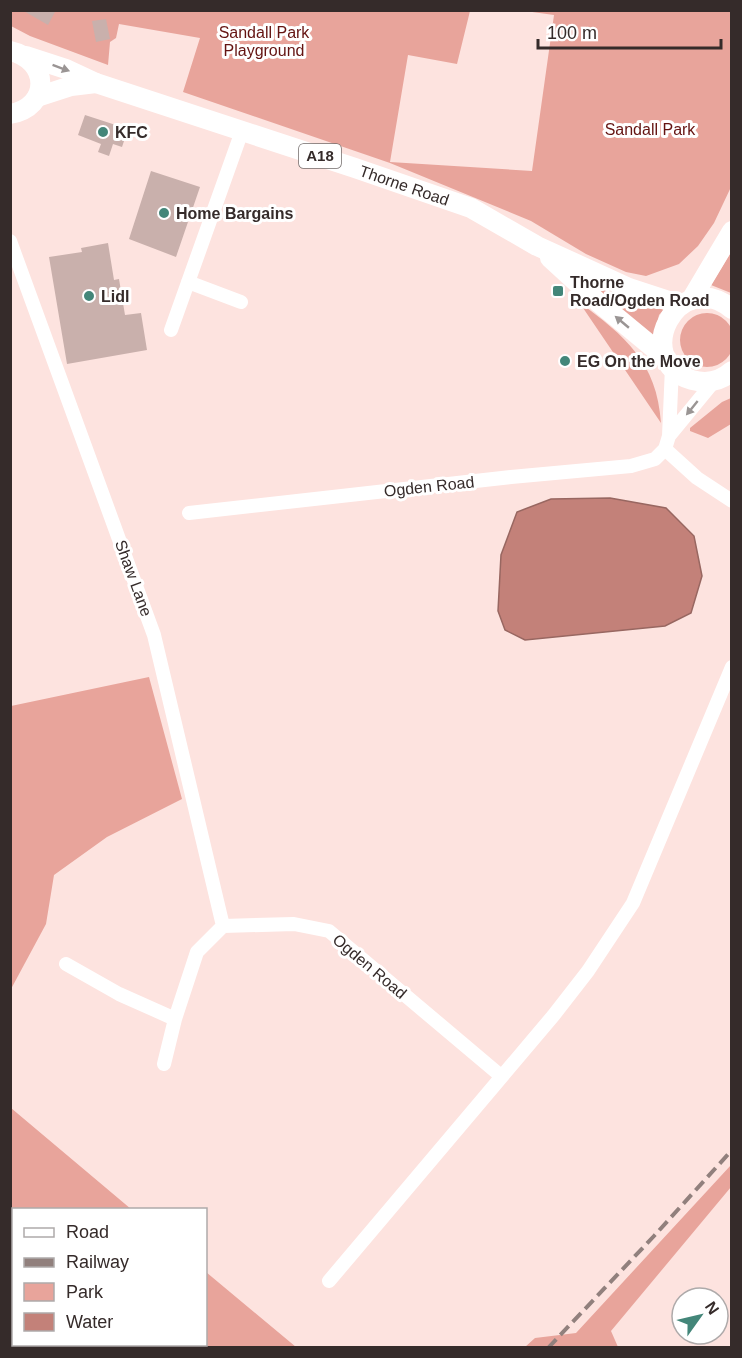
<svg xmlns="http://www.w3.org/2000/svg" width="742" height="1358" font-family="Helvetica,sans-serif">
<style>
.green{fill:#e8a49b}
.water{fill:#c38179;stroke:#986761;stroke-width:1.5}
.building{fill:#c9b0ac}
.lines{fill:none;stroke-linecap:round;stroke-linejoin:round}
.minor{stroke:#fff;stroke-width:14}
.highway{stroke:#fff;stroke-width:20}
.rail{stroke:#91807d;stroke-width:4;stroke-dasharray:12 6;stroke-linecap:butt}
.oneway{fill:#9a9594}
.poi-dot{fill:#438679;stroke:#fff;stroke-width:2}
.labels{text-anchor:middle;stroke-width:6;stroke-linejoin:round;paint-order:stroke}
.shield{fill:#fff;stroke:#726b6a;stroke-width:1.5}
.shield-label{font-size:15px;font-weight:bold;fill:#352b2a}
.park-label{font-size:16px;fill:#641311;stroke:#fff}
.poi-label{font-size:16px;font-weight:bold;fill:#352b2a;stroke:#fff;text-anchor:start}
.street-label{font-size:16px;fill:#352b2a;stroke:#fff}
</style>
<rect width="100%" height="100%" fill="#fde3df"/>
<path class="green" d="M10,11H470L457,64L408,55L390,162L532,171L554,15L525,11H731V187L714,223L698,246L679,264L646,276L626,272L586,254L531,221L390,163L183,92L200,38L119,24L116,38L110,42L108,65L30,36L11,26Z
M730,254H731V293L711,285Z
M593,281L665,308L659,315L654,339L613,308Z
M579,302C625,336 657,362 661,423Z
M680 340a27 27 0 1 1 54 0a27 27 0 1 1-54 0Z
M731,398V424L708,438L690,431V428L722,402Z
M149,677L182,799L107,837L54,875L46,924L11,989V706Z
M11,1108L131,1209L14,1210V1344H206V1272L296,1347H11Z
M731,1165V1187L611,1331L618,1347H525L535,1338L576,1333Z"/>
<path class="water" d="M610,498L666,508L694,536L702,576L691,613L665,626L525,640L505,630L498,611L501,555L517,512L551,499Z"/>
<path class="building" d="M22,10H56L48,25Z
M106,19L110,39L96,42L92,21Z
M85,115L128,129L122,147L113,144L109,156L98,152L101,144L78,135Z
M151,171L200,187L176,257L129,239Z
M108,243L114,280L119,279L125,315L141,313L147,350L67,364L49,257L82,252L81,248Z"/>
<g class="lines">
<path class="minor" d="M10,241L154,635L223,926
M188,282L241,302
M171,330L242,131
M715,380L669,436L665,449L697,478L732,501
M669,436L672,367
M189,513L511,477L631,466L655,459L665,449
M66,964L119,994L175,1019
M164,1064L175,1019L197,952L223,926L294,924L329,931L501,1076
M329,1281L553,1016L588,971L633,903L732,667"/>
<g class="highway">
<path d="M10,51C50,60 51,107 10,114"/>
<path id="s1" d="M26,56L66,69L96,83L355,168L471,208L537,246L629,288L681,305"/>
<path d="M37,97L71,86L96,83"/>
<path d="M550,258L598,302L667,359"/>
<path d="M691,300L732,231"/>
<path d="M732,309C678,265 629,361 692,380C706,384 721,381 732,371"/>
</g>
<path class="rail" d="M548,1348L654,1236L732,1150"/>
</g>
<defs><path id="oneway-solid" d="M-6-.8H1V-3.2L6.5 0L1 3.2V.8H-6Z" transform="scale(1.5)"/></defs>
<g class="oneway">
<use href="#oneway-solid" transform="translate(61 68) rotate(20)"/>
<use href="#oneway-solid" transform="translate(622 322) rotate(-140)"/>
<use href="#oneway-solid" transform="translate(692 408) rotate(129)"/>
</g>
<g class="poi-dot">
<circle cx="103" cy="132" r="6"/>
<circle cx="164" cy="213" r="6"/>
<rect x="552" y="285" width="12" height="12" rx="3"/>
<circle cx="89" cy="296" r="6"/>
<circle cx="565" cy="361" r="6"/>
</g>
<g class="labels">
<rect class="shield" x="299" y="144" width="42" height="24" rx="4.5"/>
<g class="shield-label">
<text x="320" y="161">A18</text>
</g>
<g class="park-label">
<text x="264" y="38">Sandall Park<tspan x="264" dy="18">Playground</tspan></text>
<text x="650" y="135">Sandall Park</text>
</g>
<g class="poi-label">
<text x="115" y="138">KFC</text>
<text x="176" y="219">Home Bargains</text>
<text x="570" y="288">Thorne<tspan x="570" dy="18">Road/Ogden Road</tspan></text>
<text x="101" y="302">Lidl</text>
<text x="577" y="367">EG On the Move</text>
</g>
<g class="street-label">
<text dy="6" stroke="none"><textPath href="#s1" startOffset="400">Thorne Road</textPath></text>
<text transform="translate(429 486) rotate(-6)" y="6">Ogden Road</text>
<text transform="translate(134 578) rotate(70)" y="6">Shaw Lane</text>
<text transform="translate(370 966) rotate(40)" y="6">Ogden Road</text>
</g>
</g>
<rect width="742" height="1358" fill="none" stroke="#352b2a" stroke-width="24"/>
<rect x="12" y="1208" width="195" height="138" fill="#ffffff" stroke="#aeaaaa" stroke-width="1.5"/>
<rect x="24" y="1228" width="30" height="9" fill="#ffffff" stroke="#aeaaaa" stroke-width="1.5"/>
<text x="66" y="1238" font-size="18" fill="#352b2a">Road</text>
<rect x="24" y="1258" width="30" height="9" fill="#91807d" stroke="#aeaaaa" stroke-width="1.5"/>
<text x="66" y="1268" font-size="18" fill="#352b2a">Railway</text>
<rect x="24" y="1283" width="30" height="18" fill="#e8a49b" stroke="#aeaaaa" stroke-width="1.5"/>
<text x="66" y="1298" font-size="18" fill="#352b2a">Park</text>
<rect x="24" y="1313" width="30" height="18" fill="#c38179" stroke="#aeaaaa" stroke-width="1.5"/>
<text x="66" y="1328" font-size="18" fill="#352b2a">Water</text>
<g transform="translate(700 1316) rotate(56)"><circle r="28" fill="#ffffff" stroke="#aeaaaa" stroke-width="1.5"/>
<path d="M0-4.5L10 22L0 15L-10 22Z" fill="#438679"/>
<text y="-9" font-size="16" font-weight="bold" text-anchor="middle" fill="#352b2a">N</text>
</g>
<path d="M538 39v9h183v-9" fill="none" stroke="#352b2a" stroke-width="3"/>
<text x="547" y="39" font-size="18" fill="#352b2a" stroke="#ffffff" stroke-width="4.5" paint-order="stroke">100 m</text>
</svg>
